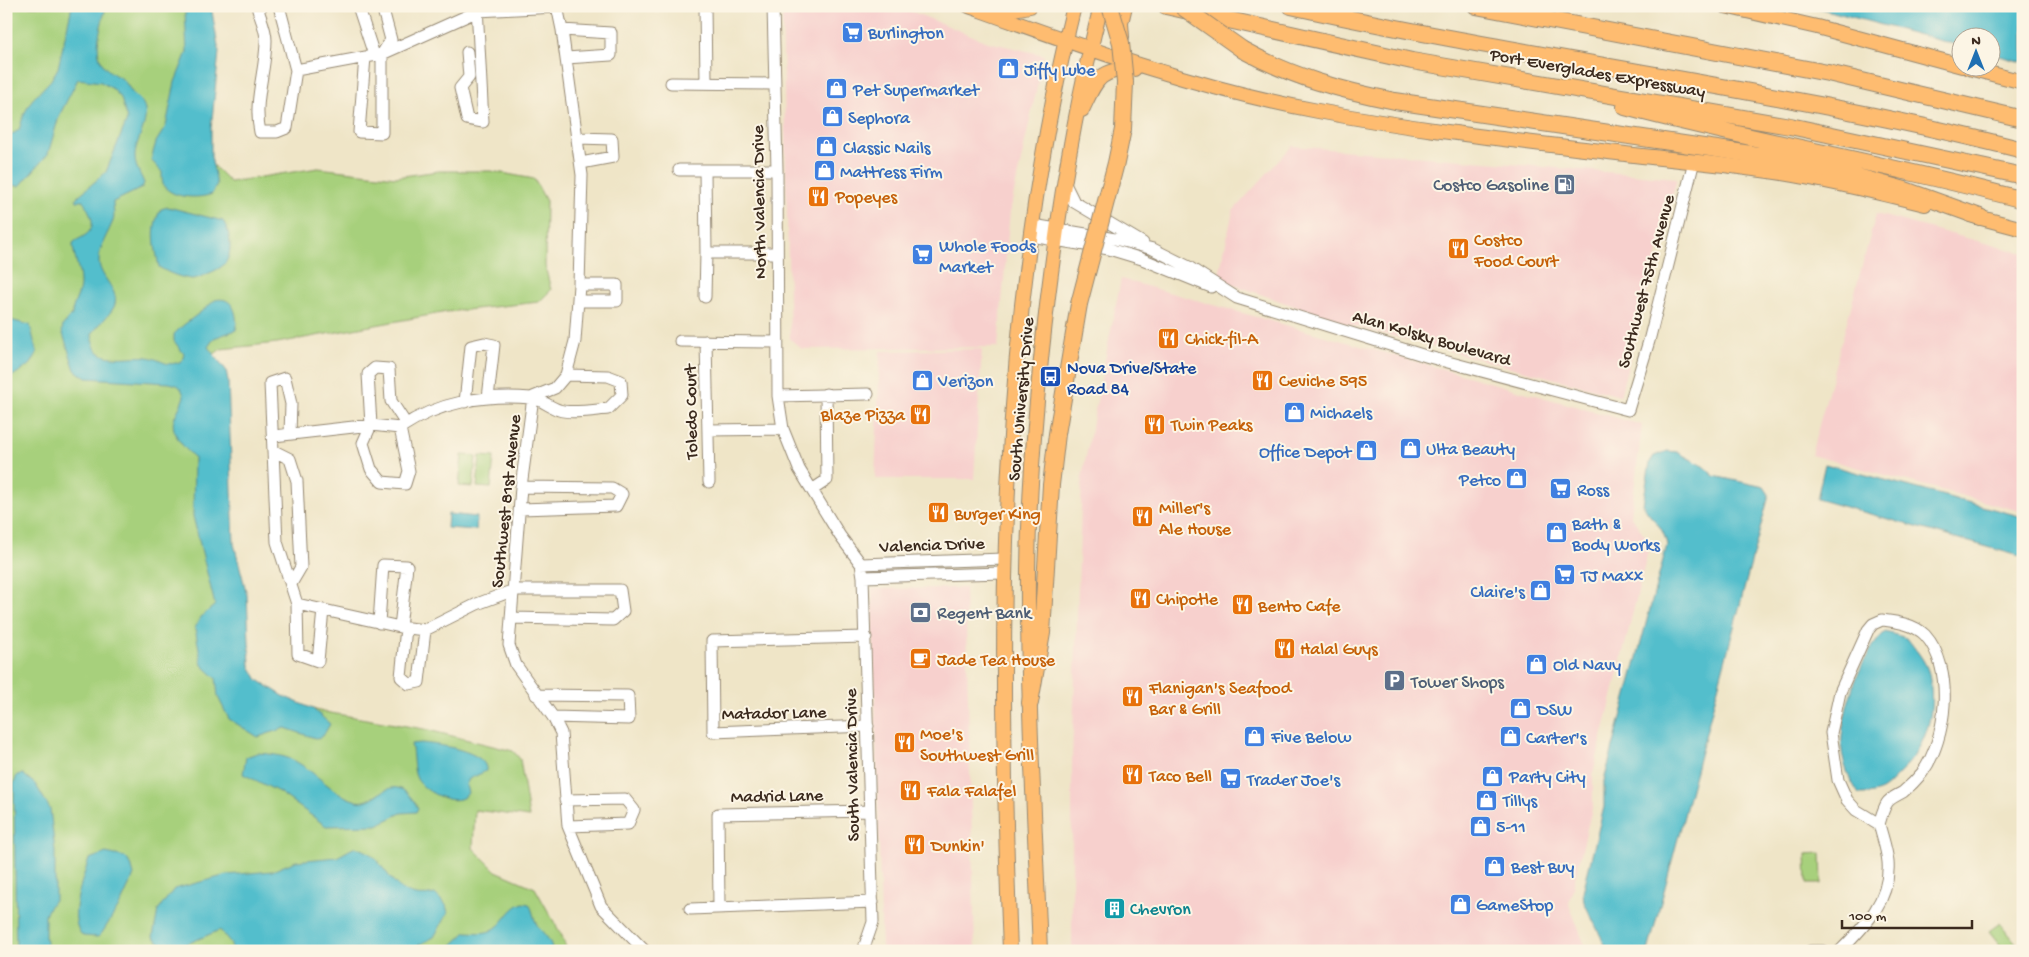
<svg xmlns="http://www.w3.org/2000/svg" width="2029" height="957" font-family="'Gochi Hand',sans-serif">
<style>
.built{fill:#f7d0cd}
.green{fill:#a7d07b;stroke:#717d4c}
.water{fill:#52becc;stroke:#467475}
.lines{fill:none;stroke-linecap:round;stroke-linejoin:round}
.minor-casing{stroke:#958872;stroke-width:13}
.major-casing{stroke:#958872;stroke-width:16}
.highway-casing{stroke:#958872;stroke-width:18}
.minor{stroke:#fff;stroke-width:11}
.major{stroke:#febc70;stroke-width:14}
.highway{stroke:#febc70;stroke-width:16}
.highway-bridge-casing{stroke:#958872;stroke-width:18;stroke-linecap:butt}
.highway-bridge{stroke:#febc70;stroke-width:16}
.labels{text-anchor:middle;stroke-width:4;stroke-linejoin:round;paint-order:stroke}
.shop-label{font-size:18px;fill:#366cbe;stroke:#fcf5e5;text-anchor:start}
.street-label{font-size:18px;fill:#3b2a1e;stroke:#fcf5e5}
.service-label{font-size:18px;fill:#4e5e75;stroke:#fcf5e5;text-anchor:start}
.food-label{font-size:18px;fill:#c56008;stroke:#fcf5e5;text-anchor:start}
.transit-label{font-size:18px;fill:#164399;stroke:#fcf5e5;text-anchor:start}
.culture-label{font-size:18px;fill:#0d838f;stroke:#fcf5e5;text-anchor:start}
</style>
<rect width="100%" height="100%" fill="#fcf5e5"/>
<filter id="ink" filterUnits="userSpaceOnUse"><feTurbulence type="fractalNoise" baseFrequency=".02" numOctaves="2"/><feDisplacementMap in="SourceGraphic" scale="10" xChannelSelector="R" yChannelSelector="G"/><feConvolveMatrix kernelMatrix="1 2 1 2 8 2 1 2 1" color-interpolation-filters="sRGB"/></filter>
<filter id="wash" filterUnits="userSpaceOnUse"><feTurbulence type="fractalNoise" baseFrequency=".0096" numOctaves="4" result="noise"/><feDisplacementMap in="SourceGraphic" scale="20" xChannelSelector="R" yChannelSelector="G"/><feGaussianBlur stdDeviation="1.12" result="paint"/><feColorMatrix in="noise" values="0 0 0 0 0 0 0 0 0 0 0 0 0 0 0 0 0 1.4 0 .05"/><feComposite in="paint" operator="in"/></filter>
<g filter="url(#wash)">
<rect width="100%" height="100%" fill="#efe5c7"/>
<path class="built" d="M782,6H898L988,42L1044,55L1010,211L998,347L802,349L790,339Z
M1292,146L1677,178L1620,396L1342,323L1218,279L1233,211Z
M1876,214L2023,253V512L1811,455Z
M1121,279L1642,425L1631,516L1650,543L1593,774V804L1569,904L1587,951H1072V759L1082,477Z
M982,349L974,479H875L880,351Z
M965,588L975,951H882L872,589Z"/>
<path class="green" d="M6,6H202V154L230,182L318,168L396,177L439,171H491L534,179L546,201L545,266L551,290L539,302L447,312L277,343L221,349L201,364L245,698L262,692L319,711L424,729L513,751L520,759L529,817L475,810L473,848L496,871L535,888L562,936L567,951H9L6,885Z
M462,455L476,456L473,487L459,486Z
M480,456L494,457L491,488L477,487Z
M1821,853L1822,884H1807L1806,854Z
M2000,923L2019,947L2014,951H2005L1989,931Z"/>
<path class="water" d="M72,6H106C102,25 90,54 107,69C120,81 120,72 131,91C135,97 142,100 144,106C150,124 134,141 135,158C135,167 141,175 144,183L142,188L113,202C113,208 115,216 113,221C108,234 99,246 99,261C99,277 119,289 115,304C114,311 97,326 92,334C92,368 128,354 148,357C164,360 165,368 182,361L184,354L174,341V334C186,321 202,313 215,300C234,295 238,316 236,330L214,338L208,347L226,370L228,381L234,544L247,595L250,666L258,680L285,697L313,709L330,724L323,736L318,739L285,728L258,737L229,719L218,697L216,678L202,665L195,628L201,617L215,605L193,516L194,457C184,448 170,433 174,419C177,411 182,404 184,396C181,386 179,385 169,383L86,378L75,370L62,331L63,325L72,315C72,303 81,295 80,282C80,269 73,256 73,243C77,239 80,239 84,236C99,227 90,212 83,201H77L76,198L106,172L127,120L121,98L113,89L101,82L78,79L59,116L48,154L20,186L6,185V138L19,130L24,114L32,100L51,80L58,68Z
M181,6H211L219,52L211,129V157L217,184L212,194C200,199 170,199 163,184C162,181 162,176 162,172L151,160L156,142L166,126L175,82L187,52L185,12Z
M1811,6H2015L2023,8V62L1992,54V38H1962L1961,46Z
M168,207L223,221C230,231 233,251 226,262C222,268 214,271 207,274C202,276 197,279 192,279C181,278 168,273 159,267C155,246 150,228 161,209Z
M6,319L30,325L37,353L31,364L11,377L6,374Z
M1668,451L1677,452L1703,466L1714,476L1764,487L1768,493V499L1648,951H1608L1584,902L1583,892L1604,807V781L1667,545C1662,521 1650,521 1643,504L1650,462L1654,456Z
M1825,464L2023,517V557L1817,499Z
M448,514L477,517L476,530L447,528Z
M1885,632L1907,638C1915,649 1926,661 1929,674C1937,715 1926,747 1898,775C1883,790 1880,794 1859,794C1851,782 1843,765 1842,751C1839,717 1860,655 1885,632Z
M421,743C436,744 489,751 486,771L469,779L466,785L468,793C458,809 425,793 417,779C412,769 414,755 411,744Z
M257,753C270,754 283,755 295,761C316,772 333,795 357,801C378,806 393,764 418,808L416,812L401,813L377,825L326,826L279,792L243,774L246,757Z
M23,774L36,785L50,809L55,851V898L45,914V937L48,951H16L14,784L17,775Z
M355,847C389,853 387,905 435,894L446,905L448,913L434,937L413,948L388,951H233L230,942L220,930L170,951L153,937L158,910L174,889L227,875L272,871L296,861L337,857Z
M106,853L125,857L131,864L134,875L121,903L102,933L98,937L83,936C66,920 83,879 89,859Z
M523,903L529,904C533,910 533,916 536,923C541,933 552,938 552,951H451V946L466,932C473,932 483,934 490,931C505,925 508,908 523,903Z"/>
</g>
<g filter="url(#ink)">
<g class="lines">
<defs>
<path id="minor" d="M262,6L258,10C261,19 266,30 266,40C266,71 253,101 260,132H277L287,128L296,70L279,6
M358,6L374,55
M557,6L562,30L582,175L579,285L575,341L566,375L555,388L533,397L521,487L509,645L516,665L553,717L561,733L568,826L601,906L645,951
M705,6L706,82
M773,6L777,170L778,396L783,429L799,469L840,536L861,564L863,577L873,922L863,951
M562,30L611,33V55L566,58
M467,52L469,77L460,88L467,119L483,122L477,6
M365,57L359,132L382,133V54L391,40L382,6
M296,70L382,54L478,11L557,7
M671,83L773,84
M578,138L612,139L613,157L581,163
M679,170H777
M705,170L706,253H777
M1064,182L1074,202L1143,243
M1033,225L1115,239L1153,249L1187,266L1237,298L1429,357L1628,410L1649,341L1694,161
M1031,236L1109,249L1142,259L1211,287
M705,297L706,253
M578,301H617V285H579
M680,341L777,342
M706,341L709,482
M778,396L868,394
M465,402L471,346L484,343L494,345L488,398
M400,428L409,471L405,484L382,482L371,469L363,443L371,425L368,374L375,368L389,369L391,401L406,424
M708,430L783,429
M290,434L291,404L285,378L270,383L277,542L297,604L298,654L318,661L323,610
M274,436L371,425L400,428C438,402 485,394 531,398C540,398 549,407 559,410C570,414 595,410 608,409L622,395L621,381L608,376L566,375
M274,451L290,459L297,481L301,567L291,584
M812,490L827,480L826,394
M520,509L616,506L622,494L612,488L521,487
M861,564L1004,559
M863,577L1003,573
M297,604L400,627L425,630L477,604L514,590H620L623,611L613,620L511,618
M1882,620C1897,622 1914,624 1925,635C1955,668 1947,739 1922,773C1917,779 1909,787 1903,792C1898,795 1890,798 1887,803C1883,809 1881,818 1879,824L1856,810L1847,800L1838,780L1831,733L1840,692L1868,630L1873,624Z
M379,623L383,565L407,566L400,627
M406,628L401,677L409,684L419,682L425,630
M866,637L712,641L713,732L868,726
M536,695L628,696L629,719L553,717
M565,800L625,799L634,810L628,824L568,826
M719,907L718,814L869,811
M690,909L873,902
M1810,951H1823
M1840,951C1865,926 1891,900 1888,862C1887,850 1882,836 1879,824"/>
<path id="major" d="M969,6C1086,48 1195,88 1318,111C1422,131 1528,142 1634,155C1688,161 1742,166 1795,175C1839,183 1882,193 1925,204
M1725,6L1817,27L1962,66
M992,13L1030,6
M1122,37L1121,23L1125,6
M1969,68L2023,82
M1082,110C1096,81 1098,69 1134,69
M1970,215L2023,229
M1010,951C998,634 997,316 1074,6
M1040,951C1035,824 1027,696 1028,569C1029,478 1037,388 1048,297C1060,199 1076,102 1101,6"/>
<path id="highway" d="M1166,6L1412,61L1790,126L2023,176
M1291,6C1534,60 1782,89 2023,150
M1476,6L1828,73L2023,119
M1243,50C1292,77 1340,90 1395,101L1764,156L1832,170L1905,190L1980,217
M1625,107C1757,142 1891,164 2023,200
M1123,129L1125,82
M1030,703L1042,633L1051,485L1057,434L1079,304"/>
</defs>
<use href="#minor" class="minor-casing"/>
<use href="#major" class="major-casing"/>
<use href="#highway" class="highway-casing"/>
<use href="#minor" class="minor"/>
<use href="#major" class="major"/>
<use href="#highway" class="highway"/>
<defs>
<path id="highway-bridge" d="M1110,6L1121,43L1125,82
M1181,6L1243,50
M1079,304L1116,163L1123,129"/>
</defs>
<use href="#highway-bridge" class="highway-bridge-casing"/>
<use href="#highway-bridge" class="highway-bridge"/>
</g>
</g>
<defs>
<symbol id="supermarket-square" viewBox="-11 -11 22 22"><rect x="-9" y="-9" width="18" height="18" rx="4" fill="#3f7fe0" stroke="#fcf5e5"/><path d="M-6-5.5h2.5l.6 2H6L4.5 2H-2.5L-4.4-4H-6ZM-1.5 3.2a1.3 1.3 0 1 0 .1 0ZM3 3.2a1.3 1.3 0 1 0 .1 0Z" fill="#fff"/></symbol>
<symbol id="shop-square" viewBox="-11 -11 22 22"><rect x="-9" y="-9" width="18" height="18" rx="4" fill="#3f7fe0" stroke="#fcf5e5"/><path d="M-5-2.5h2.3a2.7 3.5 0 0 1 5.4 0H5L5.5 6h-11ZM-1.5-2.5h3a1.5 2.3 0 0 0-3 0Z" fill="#fff"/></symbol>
<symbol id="fuel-square" viewBox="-11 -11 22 22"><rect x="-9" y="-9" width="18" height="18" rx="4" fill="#5c6f8a" stroke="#fcf5e5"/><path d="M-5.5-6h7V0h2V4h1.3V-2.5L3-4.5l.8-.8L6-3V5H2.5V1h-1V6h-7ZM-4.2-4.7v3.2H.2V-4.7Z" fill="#fff"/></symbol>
<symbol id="restaurant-square" viewBox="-11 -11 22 22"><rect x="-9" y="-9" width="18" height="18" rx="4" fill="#e8710a" stroke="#fcf5e5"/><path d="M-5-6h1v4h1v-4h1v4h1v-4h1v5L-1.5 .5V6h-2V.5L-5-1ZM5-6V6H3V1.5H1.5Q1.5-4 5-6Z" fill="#fff"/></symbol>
<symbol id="bus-square" viewBox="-11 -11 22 22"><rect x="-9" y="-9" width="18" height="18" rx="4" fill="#1a4fb4" stroke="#fcf5e5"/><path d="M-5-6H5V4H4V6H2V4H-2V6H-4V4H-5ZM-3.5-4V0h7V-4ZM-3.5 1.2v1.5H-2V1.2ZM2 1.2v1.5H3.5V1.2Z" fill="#fff"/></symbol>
<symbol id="bank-square" viewBox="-11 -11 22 22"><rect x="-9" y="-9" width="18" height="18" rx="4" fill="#5c6f8a" stroke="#fcf5e5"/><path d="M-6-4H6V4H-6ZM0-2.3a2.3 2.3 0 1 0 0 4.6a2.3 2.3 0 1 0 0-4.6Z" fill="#fff"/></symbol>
<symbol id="cafe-square" viewBox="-11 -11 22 22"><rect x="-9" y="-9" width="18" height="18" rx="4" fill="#e8710a" stroke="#fcf5e5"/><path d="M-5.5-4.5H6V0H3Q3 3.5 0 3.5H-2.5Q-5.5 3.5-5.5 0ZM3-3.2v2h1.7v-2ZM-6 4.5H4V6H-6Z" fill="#fff"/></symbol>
<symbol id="parking-square" viewBox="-11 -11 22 22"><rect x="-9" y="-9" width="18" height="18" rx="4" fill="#5c6f8a" stroke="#fcf5e5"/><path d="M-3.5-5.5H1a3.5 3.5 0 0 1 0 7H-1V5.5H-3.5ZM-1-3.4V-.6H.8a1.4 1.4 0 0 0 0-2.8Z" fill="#fff"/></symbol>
<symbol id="building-square" viewBox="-11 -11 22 22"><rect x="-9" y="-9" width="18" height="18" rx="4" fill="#0f9aa8" stroke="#fcf5e5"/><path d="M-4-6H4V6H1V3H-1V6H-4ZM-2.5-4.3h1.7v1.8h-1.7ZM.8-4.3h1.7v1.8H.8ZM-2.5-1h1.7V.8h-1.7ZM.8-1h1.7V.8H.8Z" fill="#fff"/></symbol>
</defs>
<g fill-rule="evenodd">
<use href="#supermarket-square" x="840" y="20" width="25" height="25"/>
<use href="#shop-square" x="996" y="56" width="25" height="25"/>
<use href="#shop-square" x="824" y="76" width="25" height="25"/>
<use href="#shop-square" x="820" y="104" width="25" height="25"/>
<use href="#shop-square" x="814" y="134" width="25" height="25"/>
<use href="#shop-square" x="812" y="158" width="25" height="25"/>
<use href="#fuel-square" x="1552" y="172" width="25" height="25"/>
<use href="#restaurant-square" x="806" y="184" width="25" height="25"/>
<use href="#restaurant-square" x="1446" y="236" width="25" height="25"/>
<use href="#supermarket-square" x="910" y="242" width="25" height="25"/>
<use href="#restaurant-square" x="1156" y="326" width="25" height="25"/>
<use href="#bus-square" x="1038" y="364" width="25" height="25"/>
<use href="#shop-square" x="910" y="368" width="25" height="25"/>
<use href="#restaurant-square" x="1250" y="368" width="25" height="25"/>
<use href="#shop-square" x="1282" y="400" width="25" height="25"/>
<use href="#restaurant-square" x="908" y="402" width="25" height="25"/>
<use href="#restaurant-square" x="1142" y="412" width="25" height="25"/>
<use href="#shop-square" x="1398" y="436" width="25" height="25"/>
<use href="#shop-square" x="1354" y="438" width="25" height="25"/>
<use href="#shop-square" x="1504" y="466" width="25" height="25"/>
<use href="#supermarket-square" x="1548" y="476" width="25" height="25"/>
<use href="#restaurant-square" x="926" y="500" width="25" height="25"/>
<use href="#restaurant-square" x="1130" y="504" width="25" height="25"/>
<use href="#shop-square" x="1544" y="520" width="25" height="25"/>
<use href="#supermarket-square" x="1552" y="562" width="25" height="25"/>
<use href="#shop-square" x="1528" y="578" width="25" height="25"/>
<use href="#restaurant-square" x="1128" y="586" width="25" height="25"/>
<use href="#restaurant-square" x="1230" y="592" width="25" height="25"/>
<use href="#bank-square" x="908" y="600" width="25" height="25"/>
<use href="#restaurant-square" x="1272" y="636" width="25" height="25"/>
<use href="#cafe-square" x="908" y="646" width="25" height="25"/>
<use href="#shop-square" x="1524" y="652" width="25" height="25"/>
<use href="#parking-square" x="1382" y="668" width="25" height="25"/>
<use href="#restaurant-square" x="1120" y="684" width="25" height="25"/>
<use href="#shop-square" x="1508" y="696" width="25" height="25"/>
<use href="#shop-square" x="1242" y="724" width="25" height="25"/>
<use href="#shop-square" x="1498" y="724" width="25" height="25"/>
<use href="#restaurant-square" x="892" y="730" width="25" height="25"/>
<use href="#restaurant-square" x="1120" y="762" width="25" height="25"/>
<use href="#shop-square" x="1480" y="764" width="25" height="25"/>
<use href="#supermarket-square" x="1218" y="766" width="25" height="25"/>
<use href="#restaurant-square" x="898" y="778" width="25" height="25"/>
<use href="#shop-square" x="1474" y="788" width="25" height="25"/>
<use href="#shop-square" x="1468" y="814" width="25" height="25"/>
<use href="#restaurant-square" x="902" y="832" width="25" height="25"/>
<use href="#shop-square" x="1482" y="854" width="25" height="25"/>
<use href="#shop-square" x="1448" y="892" width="25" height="25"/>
<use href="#building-square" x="1102" y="896" width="25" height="25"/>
</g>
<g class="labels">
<g class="shop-label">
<text x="868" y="38">Burlington</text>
<text x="1024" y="75">Jiffy Lube</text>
<text x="853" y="95">Pet Supermarket</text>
<text x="848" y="123">Sephora</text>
<text x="843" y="153">Classic Nails</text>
<text x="840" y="177">Mattress Firm</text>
<text x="939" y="251">Whole Foods<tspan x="939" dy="21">Market</tspan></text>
<text x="938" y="386">Verizon</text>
<text x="1310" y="418">Michaels</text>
<text x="1426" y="454">Ulta Beauty</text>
<text x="1351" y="457" text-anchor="end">Office Depot</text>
<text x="1501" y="485" text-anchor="end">Petco</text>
<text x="1577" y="495">Ross</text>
<text x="1572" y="529">Bath &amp;<tspan x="1572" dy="21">Body Works</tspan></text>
<text x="1581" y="581">TJ Maxx</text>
<text x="1525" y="597" text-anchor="end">Claire's</text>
<text x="1553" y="670">Old Navy</text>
<text x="1537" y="715">DSW</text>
<text x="1271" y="742">Five Below</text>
<text x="1526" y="743">Carter's</text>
<text x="1509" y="782">Party City</text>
<text x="1247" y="785">Trader Joe's</text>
<text x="1503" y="806">Tillys</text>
<text x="1496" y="832">5-11</text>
<text x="1511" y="872">Best Buy</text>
<text x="1476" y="910">GameStop</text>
</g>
<g class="street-label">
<text transform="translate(1598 72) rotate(10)" y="6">Port Everglades Expressway</text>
<text transform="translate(758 202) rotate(-91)" y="6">North Valencia Drive</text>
<text transform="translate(1645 281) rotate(-75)" y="6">Southwest 75th Avenue</text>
<text transform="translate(1432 337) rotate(16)" y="6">Alan Kolsky Boulevard</text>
<text transform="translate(1020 399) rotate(-85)" y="6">South University Drive</text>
<text transform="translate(690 412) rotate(-91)" y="6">Toledo Court</text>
<text transform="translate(505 501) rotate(-84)" y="6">Southwest 81st Avenue</text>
<text transform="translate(932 544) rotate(-2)" y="6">Valencia Drive</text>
<text transform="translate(774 712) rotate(-1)" y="6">Matador Lane</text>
<text transform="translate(851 765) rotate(-91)" y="6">South Valencia Drive</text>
<text transform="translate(777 795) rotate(-1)" y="6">Madrid Lane</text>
</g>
<g class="service-label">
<text x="1549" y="190" text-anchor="end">Costco Gasoline</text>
<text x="937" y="618">Regent Bank</text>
<text x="1411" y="687">Tower Shops</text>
</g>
<g class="food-label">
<text x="835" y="202">Popeyes</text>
<text x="1474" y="245">Costco<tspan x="1474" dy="21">Food Court</tspan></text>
<text x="1185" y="344">Chick-fil-A</text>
<text x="1279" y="386">Ceviche 595</text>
<text x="905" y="420" text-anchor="end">Blaze Pizza</text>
<text x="1171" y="430">Twin Peaks</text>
<text x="1159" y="513">Miller's<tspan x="1159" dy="21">Ale House</tspan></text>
<text x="954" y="519">Burger King</text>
<text x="1156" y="604">Chipotle</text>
<text x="1258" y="611">Bento Cafe</text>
<text x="1300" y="654">Halal Guys</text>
<text x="937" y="665">Jade Tea House</text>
<text x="1149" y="693">Flanigan's Seafood<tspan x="1149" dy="21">Bar &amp; Grill</tspan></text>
<text x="920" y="739">Moe's<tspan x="920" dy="21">Southwest Grill</tspan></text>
<text x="1149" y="781">Taco Bell</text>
<text x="927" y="796">Fala Falafel</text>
<text x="931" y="851">Dunkin'</text>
</g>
<g class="transit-label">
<text x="1067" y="373">Nova Drive/State<tspan x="1067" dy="21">Road 84</tspan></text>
</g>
<g class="culture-label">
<text x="1130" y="914">Chevron</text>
</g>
</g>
<rect width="2029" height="957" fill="none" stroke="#fcf5e5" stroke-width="25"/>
<g transform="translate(1976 52)"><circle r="24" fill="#fcf5e5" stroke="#afa495"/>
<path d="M0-4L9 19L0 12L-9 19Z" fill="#1f6fb2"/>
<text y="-8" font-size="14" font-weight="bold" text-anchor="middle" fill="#3b2a1e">N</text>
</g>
<path d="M1842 920v8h130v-8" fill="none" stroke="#3b2a1e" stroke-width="2.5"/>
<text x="1849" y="920" font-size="15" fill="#3b2a1e" stroke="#fcf5e5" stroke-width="4" paint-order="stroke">100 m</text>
</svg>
